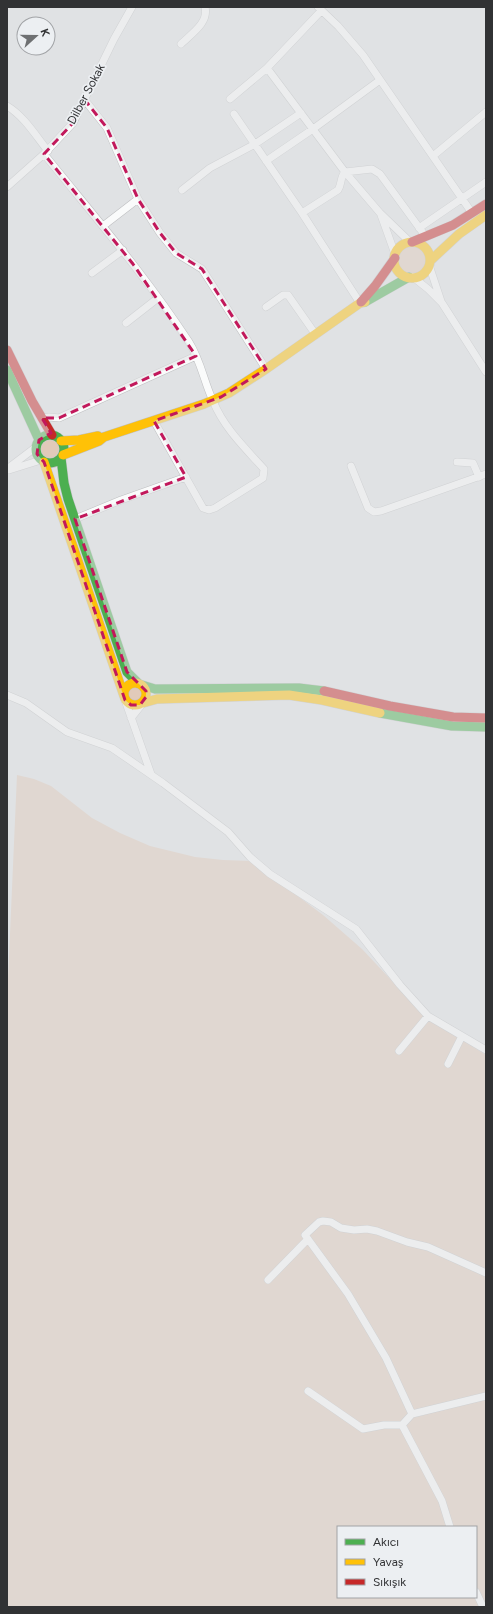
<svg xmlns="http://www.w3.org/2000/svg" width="493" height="1614" font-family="Figtree,sans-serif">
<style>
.green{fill:#e1caba;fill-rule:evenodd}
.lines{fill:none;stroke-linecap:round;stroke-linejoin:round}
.street-casing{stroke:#bebfc1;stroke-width:8}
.fast-casing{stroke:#bebfc1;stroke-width:10}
.slow-casing{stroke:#bebfc1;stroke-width:10}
.jam-casing{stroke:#bebfc1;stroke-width:10}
.street{stroke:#fafbfb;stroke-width:7}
.fast{stroke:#4caf50;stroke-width:9}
.slow{stroke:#ffc107;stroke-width:9}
.jam{stroke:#c62828;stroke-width:9}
.marked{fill:none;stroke:#c2185b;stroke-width:3;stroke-dasharray:8 5;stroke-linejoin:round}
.labels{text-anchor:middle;stroke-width:3.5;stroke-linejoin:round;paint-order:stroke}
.street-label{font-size:12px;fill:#313234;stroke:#eceff2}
</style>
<rect width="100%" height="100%" fill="#e0e2e4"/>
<path class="green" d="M397 260a15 15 0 1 1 30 0a15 15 0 1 1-30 0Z
M41 449a9 9 0 1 1 18 0a9 9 0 1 1-18 0Z
M127 695a9 9 0 1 1 18 0a9 9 0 1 1-18 0Z
M17,775L34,779L51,786L92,818L120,833L150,846L195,857L223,860L251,861L323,915L362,949L393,982L453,1034L486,1055V1607H7V1002ZM338,1527H476V1597H338Z"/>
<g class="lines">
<defs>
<path id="street" d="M318,7L338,26L363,55L472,213
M181,44C191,34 209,23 205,7
M267,68L345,172L380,213L410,242
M84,99L107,128L138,199L160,233L176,253L202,269L266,369
M230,99L267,68L321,11
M7,106C24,116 36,136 48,151
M234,114L302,213L360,303
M44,154C94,216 146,276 189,342C201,361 204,382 213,401C224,428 245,448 264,469L263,478L215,508L209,510L203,508L154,421
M433,156L486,112
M266,161L313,129L380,80
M7,187L44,154L73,123L114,39L132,7
M182,190L210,168L255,144L301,113
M302,213L338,190C342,184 340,177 345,172L372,169L380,174L426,237
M381,215L395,254
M103,226L138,199
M419,228L486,182
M429,265L441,301
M92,273L123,250
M413,277L428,289L442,303L486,372
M266,307L283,295H288L316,335
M126,323L158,298
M42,418L49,417L59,418L196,356
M457,462L473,463L479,477
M351,466L368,508L374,512L381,511L486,474
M7,469L36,447
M9,470L41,460
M75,519L121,500L186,477
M7,695L26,703L67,732L112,748L163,783L228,832L250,857L270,874L356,929L400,985L428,1016L486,1050
M125,700L151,774
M131,718L143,703
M399,1051L428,1016
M448,1064L462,1036
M268,1280L308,1239
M308,1391L363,1429L384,1425H402
M412,1414L486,1396
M450,1527L442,1501L402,1425L412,1414L386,1358L348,1294L305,1235L319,1222L323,1221L331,1222L341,1228L354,1230L367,1229L377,1231L407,1242L428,1247L486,1273
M476,1592L483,1607"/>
<path id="fast" d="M365,302L409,277
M7,370L39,440
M36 449a14 14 0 1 1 28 0a14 14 0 1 1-28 0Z
M61,458L64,483L68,499L127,672L138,683
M142,685L155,689L299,688L324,691
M380,713L452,726L486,727"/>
<path id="slow" d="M394 260a18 18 0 1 1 36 0a18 18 0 1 1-36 0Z
M430,261L459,234L486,215
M61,441L79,440L98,436
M63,455L99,441L104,437L204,404L229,393L266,369L360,303L365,302
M44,462L124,696
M124 694a11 11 0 1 1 22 0a11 11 0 1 1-22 0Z
M143,703L157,699L289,695L322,700L380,713"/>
<path id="jam" d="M412,242L453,225L486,204
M361,302L375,286L395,258
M7,350L32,401L52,435
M324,691L390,706L453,717L486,718"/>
</defs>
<use href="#street" class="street-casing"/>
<use href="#fast" class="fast-casing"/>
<use href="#slow" class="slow-casing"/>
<use href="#jam" class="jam-casing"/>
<use href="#street" class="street"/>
<use href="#fast" class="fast"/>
<use href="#slow" class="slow"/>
<use href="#jam" class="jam"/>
</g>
<path d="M0 0H493V1614H0ZM84,99L107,128L138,199L160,233L176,253L202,269L266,369L221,397L154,421L186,477L75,519L127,672L146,691V697L140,705H131L125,700L44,462L37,454L39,440L51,433L42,418H59L196,356L133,264L44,154L73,123Z" fill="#e0e2e4" fill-opacity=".55" fill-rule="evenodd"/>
<path class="marked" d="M84,99L107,128L138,199L160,233L176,253L202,269L266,369L221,397L154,421L186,477L75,519L127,672L146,691V697L140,705H131L125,700L44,462L37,454L39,440L51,433L42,418H59L196,356L133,264L44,154L73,123Z"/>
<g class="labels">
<g class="street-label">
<text transform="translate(86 94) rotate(-62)" y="4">Dilber Sokak</text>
</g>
</g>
<rect width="493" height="1614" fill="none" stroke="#313234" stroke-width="16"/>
<rect x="337" y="1526" width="140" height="72" fill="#eceff2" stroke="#a1a3a6"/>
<rect x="345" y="1539" width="20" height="6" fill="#4caf50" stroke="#a1a3a6"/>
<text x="373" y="1546" font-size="12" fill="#313234">Akıcı</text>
<rect x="345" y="1559" width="20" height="6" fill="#ffc107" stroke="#a1a3a6"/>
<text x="373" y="1566" font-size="12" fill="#313234">Yavaş</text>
<rect x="345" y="1579" width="20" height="6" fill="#c62828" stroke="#a1a3a6"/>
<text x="373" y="1586" font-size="12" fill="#313234">Sıkışık</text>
<g transform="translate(36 36) rotate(69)"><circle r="19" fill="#eceff2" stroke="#a1a3a6"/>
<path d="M0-3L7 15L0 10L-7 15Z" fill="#6e7072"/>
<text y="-6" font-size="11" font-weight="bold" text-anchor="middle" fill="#313234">K</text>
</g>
</svg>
